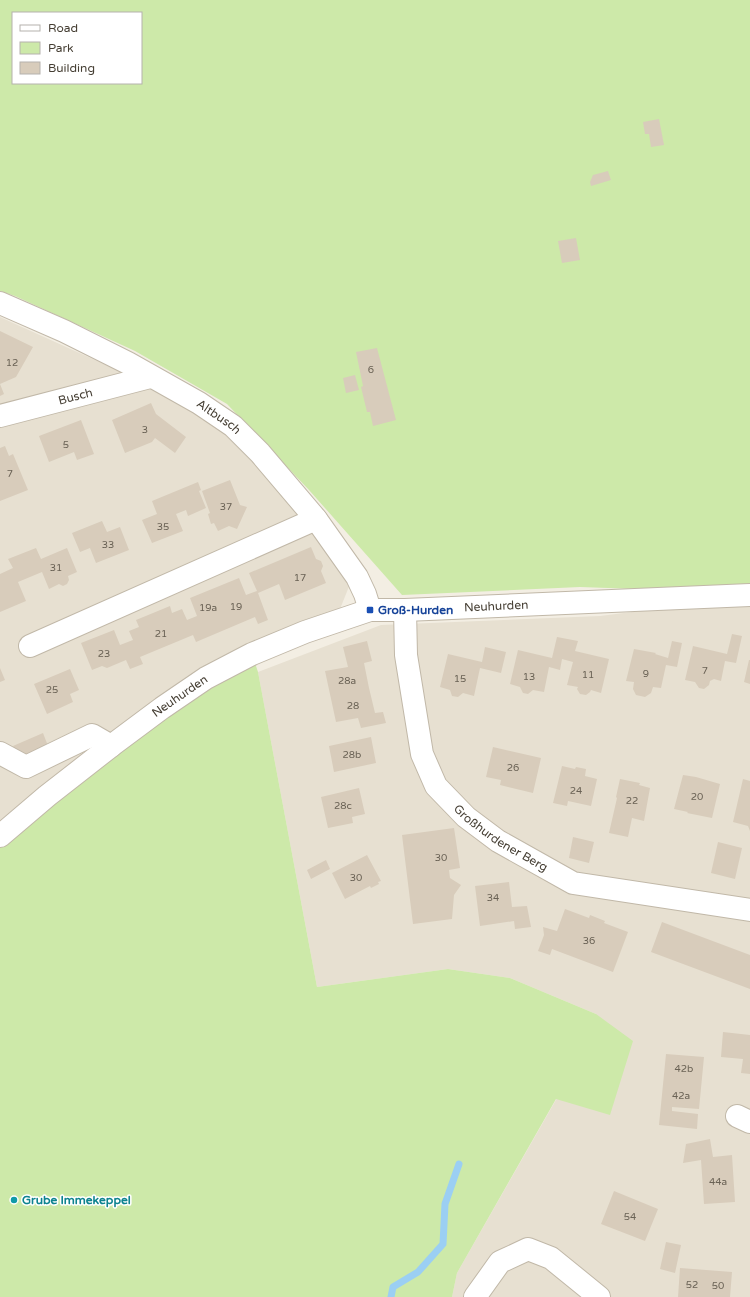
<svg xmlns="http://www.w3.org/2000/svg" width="750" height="1297" font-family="'Varela Round',sans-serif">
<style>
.residential{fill:#e7e0d1}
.green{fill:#cde9a9;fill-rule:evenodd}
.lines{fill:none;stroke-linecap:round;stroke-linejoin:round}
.stream{stroke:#9bcff3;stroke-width:7}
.building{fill:#d8ccbb}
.street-casing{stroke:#c1b8a8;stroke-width:24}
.street{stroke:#fff;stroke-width:22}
.transit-dot{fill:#1a4fb4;stroke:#fff;stroke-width:1.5}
.culture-dot{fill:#0f9aa8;stroke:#fff;stroke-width:1.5}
.labels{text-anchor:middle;stroke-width:3;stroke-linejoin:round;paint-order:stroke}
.number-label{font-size:10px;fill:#6a6255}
.street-label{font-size:12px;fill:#453e33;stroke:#fff}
.transit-label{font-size:12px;font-weight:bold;fill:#164399;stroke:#fff;text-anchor:start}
.culture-label{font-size:12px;font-weight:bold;fill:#0d838f;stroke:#fff;text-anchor:start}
</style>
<rect width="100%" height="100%" fill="#f3eee3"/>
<path class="residential" d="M0,317L117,370L215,420L253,461L312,531L350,584L340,609L250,644L0,836Z
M750,597V1297H452L457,1273L557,1098L596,1014L510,978L448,969L317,987L258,672L381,625L600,616Z"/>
<path class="green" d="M0,0H750V593L580,587L402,595L309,490L227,404L135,351L15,296L0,291ZM13,13H141V83H13Z
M252,654L258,672L317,987L448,969L510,978L596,1014L633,1041L610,1115L556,1099L457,1273L452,1297H0V836Z"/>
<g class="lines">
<path class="stream" d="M391,1297L393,1287L418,1272L443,1244L445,1204L459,1164"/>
</g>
<path class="building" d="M659,119L664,145L651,147L649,134H645L643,122Z
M608,171L611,180L591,186L590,182L593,175Z
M576,238L580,260L562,263L558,241Z
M0,331L33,347L16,377L0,384L4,394L0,396Z
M377,348L396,420L373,426L370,412H367L361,387L363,386L356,352Z
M355,375L359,390L346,393L343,378Z
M151,403L156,414L186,437L175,453L155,438L152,442L125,453L112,420Z
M81,420L94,454L77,460L74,452L49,462L39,436Z
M5,446L9,456L13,454L28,490L0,501V448Z
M230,480L240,505L247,507L237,529L229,526L218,531L214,523L211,524L208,514L210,513L202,491Z
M198,482L201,490L199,491L206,508L188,516L186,510L176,514L183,531L152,543L142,520L157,514L152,501Z
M102,521L107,532L120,527L129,550L96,563L90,548L80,552L72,533Z
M311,547L316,559L321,561L323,566L321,571L326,583L285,600L279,584L258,593L268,620L258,624L255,617L196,642L193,635L140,657L143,664L130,669L126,660L107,668L102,666L92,670L81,643L114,630L120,645L133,640L129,631L139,627L136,620L170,606L172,613L182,609L187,620L197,616L190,598L239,578L246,595L257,591L249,573Z
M36,548L41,559L67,548L77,572L68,576L69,580L67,584L63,586L59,584L49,589L42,572L18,582L26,601L0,612V574L13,568L8,559Z
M732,634L742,636L736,663L725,661L721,681L714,679L710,681L709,685L704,689L699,688L695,682L685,680L693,646L727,654Z
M557,637L578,641L575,651L609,659L601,693L591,690L590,692L586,695L580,694L577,689L578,687L567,685L573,662L562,659L560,670L549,667L544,692L533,690L528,694L523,693L520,687L510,684L518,650L552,658Z
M367,641L372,661L364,663L369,688L375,713L383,712L386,723L361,728L358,718L336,722L325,671L348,667L343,647Z
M672,641L682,643L677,667L666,665L661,688L653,687L651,693L645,697L636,695L633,689L634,682L626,681L634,649L656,653L655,654L668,658Z
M485,647L506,652L501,673L480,668L474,696L463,693L458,697L452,696L450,690L440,687L448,654L482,662Z
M749,660H750V684L744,682Z
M0,668L5,680L0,682Z
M70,669L79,690L70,694L73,702L47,714L34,684Z
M43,733L48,746L30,755L18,757L13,746Z
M371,737L376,763L334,772L329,746Z
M493,747L541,758L533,793L500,785L501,780L486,777Z
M562,766L575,769L576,767L586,769L585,776L597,779L591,806L568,801L567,806L553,803Z
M683,775L696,777L720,784L712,818L687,813L688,812L674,809Z
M620,779L640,783L639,785L650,788L644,821L632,818L628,837L609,833L617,798L616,797Z
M743,779L750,781V831L748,826L733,822Z
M359,788L365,814L352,817L353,823L328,828L321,797Z
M454,828L460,868L449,870L450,878L461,885L454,895L452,919L413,924L402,835Z
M573,837L594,842L589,863L569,858Z
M718,842L742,848L735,879L711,873Z
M367,855L381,881L378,882L379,884L371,888L370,886L345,899L332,873Z
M326,860L330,869L311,879L307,870Z
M509,882L512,907L527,906L531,927L515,929L514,921L480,926L475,886Z
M565,909L589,918L590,915L605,921L604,923L628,932L613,972L552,949L550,955L538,951L544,935L543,927L557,931Z
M662,922L750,955V989L651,952Z
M723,1032L750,1035V1074L741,1073L743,1059L721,1057Z
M666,1054L704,1057L699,1109L672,1107V1111L698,1114L697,1129L659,1125Z
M710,1139L713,1157L732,1155L735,1202L704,1204L701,1160L683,1163L686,1144Z
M614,1191L658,1209L645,1241L601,1224Z
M666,1242L681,1245L675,1273L660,1269Z
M680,1268L732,1272L730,1297H678Z"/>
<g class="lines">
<defs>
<g id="street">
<path id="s1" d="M0,303L64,331L128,363L199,403L233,426L260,453L316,519L357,577L365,594L370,610"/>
<path id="s2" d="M0,416L150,377"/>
<path id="s3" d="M405,610L406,655L422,754L436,786L466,817L498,841L573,883L750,910"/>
<path d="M30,646L316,519"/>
<path d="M0,753L26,767L92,735L111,746"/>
<path id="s4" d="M0,836L47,796L111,746L162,708L206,678L252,654L305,632L370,610H405L750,595"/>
<path d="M737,1116L750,1122"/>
<path d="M475,1297L500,1262L528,1249L551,1258L599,1297"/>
</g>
</defs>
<use href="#street" class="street-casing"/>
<use href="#street" class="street"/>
</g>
<rect class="transit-dot" x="366" y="606" width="8" height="8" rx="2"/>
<circle class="culture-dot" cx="14" cy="1200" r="4"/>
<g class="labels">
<g class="number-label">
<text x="12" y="366">12</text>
<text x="371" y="373">6</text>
<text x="145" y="433">3</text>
<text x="66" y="448">5</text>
<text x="10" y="477">7</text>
<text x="226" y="510">37</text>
<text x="163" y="530">35</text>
<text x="108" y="548">33</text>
<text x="56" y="571">31</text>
<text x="300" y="581">17</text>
<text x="236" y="610">19</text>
<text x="208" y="611">19a</text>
<text x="161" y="637">21</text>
<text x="104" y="657">23</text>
<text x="705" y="674">7</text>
<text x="646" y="677">9</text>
<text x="588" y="678">11</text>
<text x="529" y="680">13</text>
<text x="460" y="682">15</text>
<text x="347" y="684">28a</text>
<text x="52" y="693">25</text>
<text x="353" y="709">28</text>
<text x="352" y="758">28b</text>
<text x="513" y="771">26</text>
<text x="576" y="794">24</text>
<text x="697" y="800">20</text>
<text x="632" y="804">22</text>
<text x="343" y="809">28c</text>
<text x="441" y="861">30</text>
<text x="356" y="881">30</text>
<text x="493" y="901">34</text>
<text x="589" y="944">36</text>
<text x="684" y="1072">42b</text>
<text x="681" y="1099">42a</text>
<text x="718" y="1185">44a</text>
<text x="630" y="1220">54</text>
<text x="692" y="1288">52</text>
<text x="718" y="1289">50</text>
</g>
<g class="street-label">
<text dy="4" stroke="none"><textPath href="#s2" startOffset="78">Busch</textPath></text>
<text dy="4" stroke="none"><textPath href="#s1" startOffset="247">Altbusch</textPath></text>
<text dy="4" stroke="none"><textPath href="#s4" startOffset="564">Neuhurden</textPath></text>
<text dy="4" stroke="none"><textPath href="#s4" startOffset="228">Neuhurden</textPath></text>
<text dy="4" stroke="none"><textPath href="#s3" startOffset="264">Großhurdener Berg</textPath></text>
</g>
<g class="transit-label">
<text x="378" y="614">Groß-Hurden</text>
</g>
<g class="culture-label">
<text x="22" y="1204">Grube Immekeppel</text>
</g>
</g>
<rect x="12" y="12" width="130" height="72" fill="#ffffff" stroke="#b5b2ad"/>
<rect x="20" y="25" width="20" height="6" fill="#ffffff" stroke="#b5b2ad"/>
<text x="48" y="32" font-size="12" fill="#453e33">Road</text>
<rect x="20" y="42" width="20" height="12" fill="#cde9a9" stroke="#b5b2ad"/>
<text x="48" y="52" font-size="12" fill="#453e33">Park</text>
<rect x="20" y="62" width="20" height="12" fill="#d8ccbb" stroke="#b5b2ad"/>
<text x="48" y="72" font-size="12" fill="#453e33">Building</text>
</svg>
